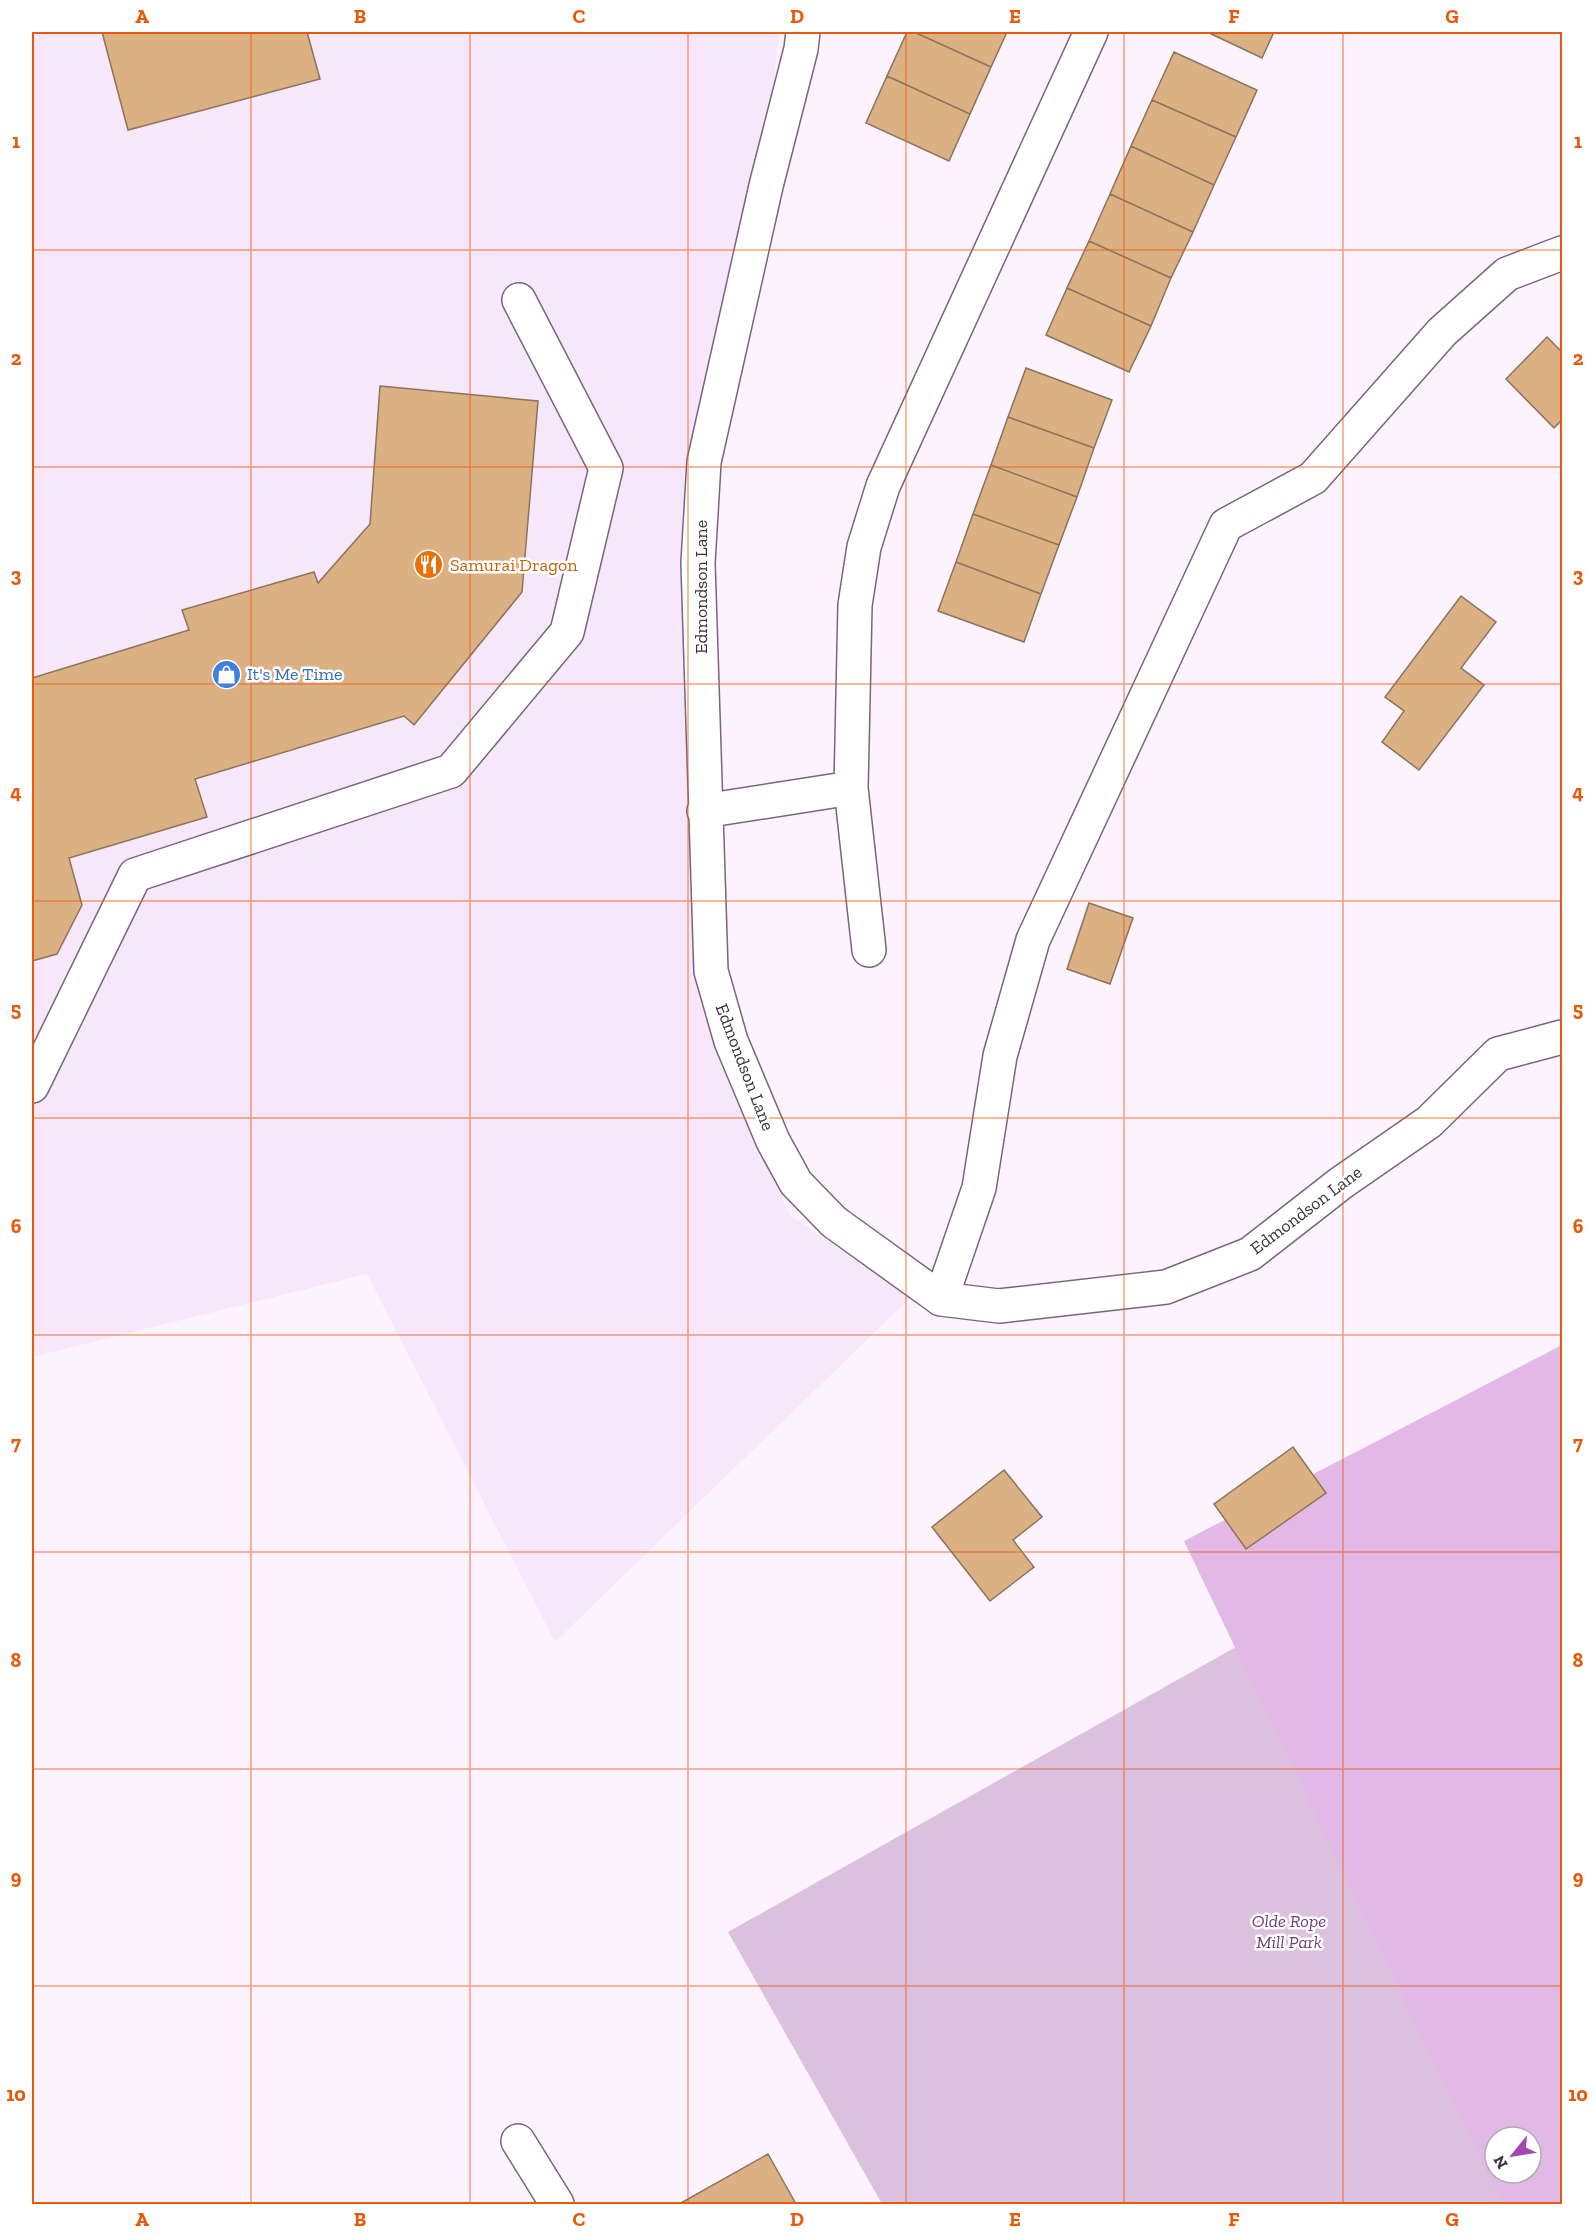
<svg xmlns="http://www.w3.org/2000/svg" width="1594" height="2236" font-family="'Zilla Slab',serif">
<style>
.commercial{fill:#f7e7fa}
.green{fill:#dcc1df;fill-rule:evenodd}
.forest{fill:#e1b8e6;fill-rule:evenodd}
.building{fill:#dbb083;stroke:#8a745c;stroke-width:1.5}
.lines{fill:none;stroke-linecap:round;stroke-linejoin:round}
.minor-casing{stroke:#7a657c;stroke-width:36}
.minor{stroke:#fff;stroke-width:33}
.grid{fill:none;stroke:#e8590c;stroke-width:1.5;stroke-opacity:0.55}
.labels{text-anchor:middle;stroke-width:5;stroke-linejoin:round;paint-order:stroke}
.food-label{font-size:18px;fill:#c56008;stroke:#fff;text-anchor:start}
.street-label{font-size:18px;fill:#3a313b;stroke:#fff}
.shop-label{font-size:18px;fill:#366cbe;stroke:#fff;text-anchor:start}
.park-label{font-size:18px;font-style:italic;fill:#713e77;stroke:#fff}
.neatline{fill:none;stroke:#e8590c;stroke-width:2}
.grid-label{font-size:20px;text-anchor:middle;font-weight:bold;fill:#e8590c}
</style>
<rect width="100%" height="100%" fill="#fdf3fe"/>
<path class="commercial" d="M32,32H779L767,140L686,713L732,1090L790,1215L910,1298L555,1642L367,1274L32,1357Z"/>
<path class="green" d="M1562,1464V2204H882L728,1932ZM1495,2137H1531V2173H1495Z"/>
<path class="forest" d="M1562,1345V2204H1502L1184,1541ZM1495,2137H1531V2173H1495Z"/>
<path class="building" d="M102,32H307L320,79L128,130Z
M907,32H914L991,67L970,114L887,76Z
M914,32H1007L991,67Z
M1207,32H1274L1262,58Z
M1174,52L1257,90L1236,137L1152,100Z
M887,76L970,114L949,161L866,123Z
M1152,100L1236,137L1214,185L1131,146Z
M1131,146L1214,185L1193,232L1110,194Z
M1110,194L1193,232L1171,278L1089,241Z
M1089,241L1171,278L1151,326L1067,288Z
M1067,288L1151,326L1129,372L1046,335Z
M1547,337L1562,352V420L1554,428L1506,379Z
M1026,368L1112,400L1094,448L1008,417Z
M380,386L538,401L522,592L414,725L404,716L195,779L207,817L69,858L82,905L57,954L32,961V678L189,630L182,610L314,572L318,583L370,524Z
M1008,417L1094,448L1077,497L991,465Z
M991,465L1077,497L1059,545L973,514Z
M973,514L1059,545L1041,594L956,562Z
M956,562L1041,594L1024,642L938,611Z
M1461,596L1496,622L1461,668L1484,685L1419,770L1382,742L1404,711L1385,697Z
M1089,903L1133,918L1110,984L1067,969Z
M1293,1447L1326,1493L1246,1549L1214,1504Z
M1004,1470L1042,1517L1013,1540L1034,1567L990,1601L932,1527Z
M768,2154L796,2204H679Z"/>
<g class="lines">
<defs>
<path id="minor" d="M803,32L801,49L766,186L704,462L698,563L711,971L731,1041L773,1141L796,1183L834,1222L941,1299L999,1306L1166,1287L1250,1254L1341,1183L1429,1122L1498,1054L1562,1037
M851,788L869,950
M704,811L851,788L855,605L864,547L883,486L1091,32
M32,1086L135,875L451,771L567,632L606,468L519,300
M941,1299L979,1188L1000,1056L1033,940L1226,525L1313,478L1442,332L1507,274L1562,253
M518,2141L557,2204"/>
</defs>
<use href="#minor" class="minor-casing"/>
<use href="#minor" class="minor"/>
</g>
<path class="grid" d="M251,32V2204M470,32V2204M688,32V2204M906,32V2204M1124,32V2204M1343,32V2204M32,250H1562M32,467H1562M32,684H1562M32,901H1562M32,1118H1562M32,1335H1562M32,1552H1562M32,1769H1562M32,1986H1562"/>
<defs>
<symbol id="restaurant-disc" viewBox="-11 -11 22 22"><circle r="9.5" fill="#e8710a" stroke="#fff"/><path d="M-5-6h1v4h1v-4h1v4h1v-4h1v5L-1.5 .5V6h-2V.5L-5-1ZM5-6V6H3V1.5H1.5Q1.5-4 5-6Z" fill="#fff"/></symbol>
<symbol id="shop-disc" viewBox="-11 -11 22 22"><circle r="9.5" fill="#3f7fe0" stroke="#fff"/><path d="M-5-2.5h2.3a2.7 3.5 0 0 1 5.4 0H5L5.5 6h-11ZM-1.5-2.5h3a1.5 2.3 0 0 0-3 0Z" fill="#fff"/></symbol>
</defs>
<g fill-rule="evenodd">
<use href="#restaurant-disc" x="412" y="548" width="33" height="33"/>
<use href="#shop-disc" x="210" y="658" width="33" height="33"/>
</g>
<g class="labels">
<g class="food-label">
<text x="450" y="571">Samurai Dragon</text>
</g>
<g class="street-label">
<text transform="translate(701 587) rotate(-90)" y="6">Edmondson Lane</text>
<text transform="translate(745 1067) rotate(69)" y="6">Edmondson Lane</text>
<text transform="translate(1306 1210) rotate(-37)" y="6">Edmondson Lane</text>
</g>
<g class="shop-label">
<text x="247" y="680">It's Me Time</text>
</g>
<g class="park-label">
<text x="1289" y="1927">Olde Rope<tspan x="1289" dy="21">Mill Park</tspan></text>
</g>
</g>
<rect width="1594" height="2236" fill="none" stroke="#ffffff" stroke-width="66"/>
<g transform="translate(1513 2155) rotate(240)"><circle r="28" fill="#ffffff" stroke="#b0adb1" stroke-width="1.5"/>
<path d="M0-4.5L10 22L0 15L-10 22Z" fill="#a647af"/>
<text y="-9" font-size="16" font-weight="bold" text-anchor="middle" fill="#3a313b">N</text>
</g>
<rect x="33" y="33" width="1528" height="2170" class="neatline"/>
<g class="grid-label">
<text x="142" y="23">A</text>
<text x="360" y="23">B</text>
<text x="579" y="23">C</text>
<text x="797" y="23">D</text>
<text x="1015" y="23">E</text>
<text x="1234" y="23">F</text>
<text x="1452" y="23">G</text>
<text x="16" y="148">1</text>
<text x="1578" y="148">1</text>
<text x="16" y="365">2</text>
<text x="1578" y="365">2</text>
<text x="16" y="582">3</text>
<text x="1578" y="582">3</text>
<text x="16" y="799">4</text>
<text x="1578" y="799">4</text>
<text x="16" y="1016">5</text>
<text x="1578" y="1016">5</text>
<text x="16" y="1233">6</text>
<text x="1578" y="1233">6</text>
<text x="16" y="1450">7</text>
<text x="1578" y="1450">7</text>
<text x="16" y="1667">8</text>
<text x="1578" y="1667">8</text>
<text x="16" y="1884">9</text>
<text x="1578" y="1884">9</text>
<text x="16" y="2101">10</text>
<text x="1578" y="2101">10</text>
<text x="142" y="2226">A</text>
<text x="360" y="2226">B</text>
<text x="579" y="2226">C</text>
<text x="797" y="2226">D</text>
<text x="1015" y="2226">E</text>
<text x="1234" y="2226">F</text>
<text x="1452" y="2226">G</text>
</g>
</svg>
